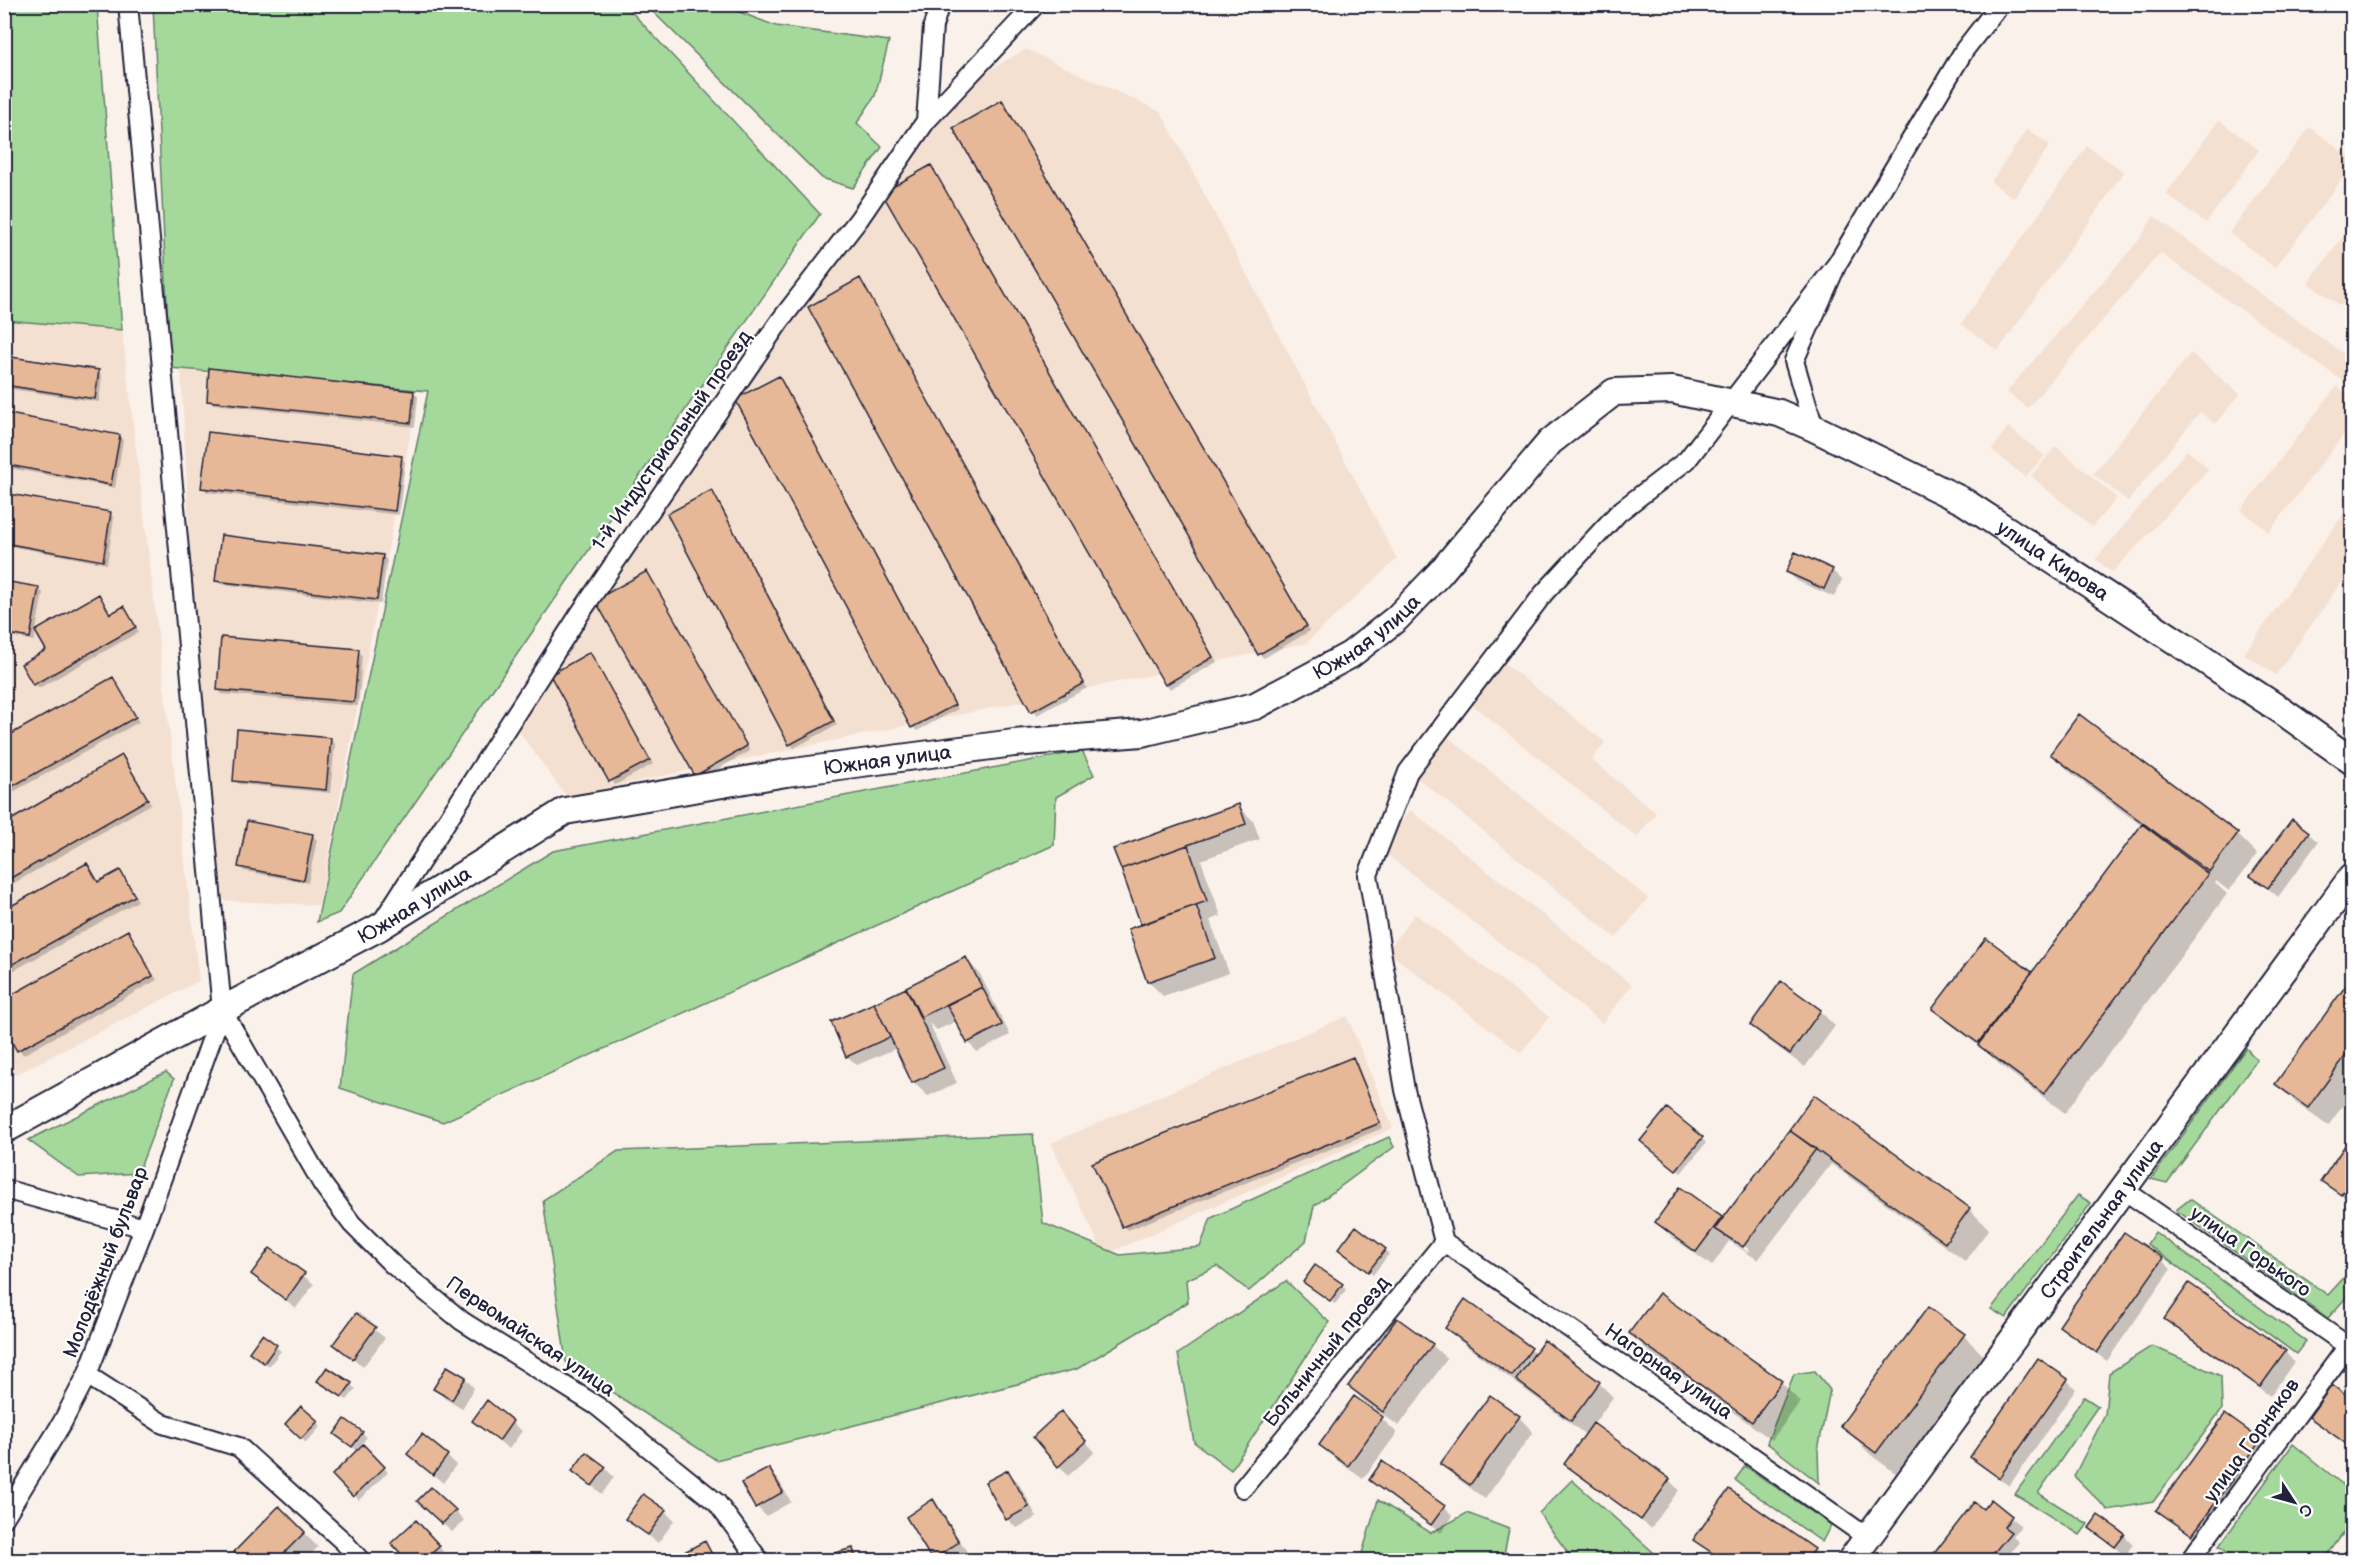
<svg xmlns="http://www.w3.org/2000/svg" width="2357" height="1565" font-family="'Balsamiq Sans',sans-serif">
<style>
.built{fill:#f4e0d1}
.green{fill:#a5d99c;stroke:#647e6c;stroke-width:1.5}
.shadow{fill:#0003;fill-rule:evenodd}
.building{fill:#e7b897;stroke:#22223b;stroke-width:1.5}
.lines{fill:none;stroke-linecap:round;stroke-linejoin:round}
.street-casing{stroke:#22223b;stroke-width:22}
.secondary-casing{stroke:#22223b;stroke-width:30}
.street{stroke:#fff;stroke-width:18}
.secondary{stroke:#fff;stroke-width:26}
.labels{text-anchor:middle;stroke-width:4.5;stroke-linejoin:round;paint-order:stroke}
.street-label{font-size:20px;fill:#22223b;stroke:#fff}
</style>
<rect width="100%" height="100%" fill="#faf1ea"/>
<filter id="ink" filterUnits="userSpaceOnUse"><feTurbulence type="fractalNoise" baseFrequency=".0167" numOctaves="2"/><feDisplacementMap in="SourceGraphic" scale="12" xChannelSelector="R" yChannelSelector="G"/><feConvolveMatrix kernelMatrix="1 2 1 2 8 2 1 2 1" color-interpolation-filters="sRGB"/></filter>
<g filter="url(#ink)">
<path class="built" d="M1026,49L1161,112L1397,559L1306,643L566,796L511,721L933,103Z
M2219,120L2259,150L2206,223L2166,194Z
M2310,127L2352,159V166L2275,268L2229,233Z
M2027,129L2050,145L2014,198L1991,182Z
M2087,146L2124,172L1998,351L1961,324Z
M2154,216L2352,360V381L2350,386L2160,253L2028,408L2006,392L2140,239Z
M2352,225V291L2341,306L2308,283Z
M5,320L122,330L199,981L5,1080Z
M2191,353L2240,394L2215,424L2200,412L2128,501L2093,474Z
M181,370L418,395L319,905L208,900Z
M2337,386L2352,398V424L2269,532L2241,510Z
M2008,427L2045,456L2025,477L1992,450Z
M2056,446L2117,498L2092,527L2031,476Z
M2187,450L2209,469L2112,573L2096,559Z
M2352,502V567L2276,675L2244,654Z
M2352,637V660L2350,663L2341,654Z
M1499,659L1605,742L1592,760L1656,813L1637,837L1467,701Z
M1448,737L1648,898L1616,938L1416,777Z
M1410,810L1632,985L1602,1023L1380,849Z
M1415,914L1549,1017L1521,1053L1387,951Z
M1347,1016L1393,1128L1104,1255L1051,1143Z"/>
<path class="green" d="M4,5H97L122,330L5,320Z
M153,5H625L820,214L339,913L317,922L428,391L170,368Z
M646,5H721L776,26L889,41L875,96L857,123L882,147L853,188L822,178Z
M1082,751L1094,775L1056,797L1054,845L443,1122L340,1088L353,974L553,851Z
M2246,1048L2257,1060L2167,1183L2151,1179Z
M166,1072L174,1079L138,1173L79,1177L28,1140Z
M1033,1134L1043,1223L1120,1255L1200,1247L1211,1218L1389,1137L1394,1147L1314,1206L1306,1241L1249,1291L1217,1266L1186,1280L1188,1302L1077,1369L716,1460L566,1362L543,1200L618,1151Z
M2078,1195L2091,1203L2006,1318L1991,1309Z
M2190,1199L2328,1295L2352,1269V1291L2328,1318L2176,1210Z
M2155,1232L2306,1341L2296,1354L2147,1244Z
M1286,1281L1329,1322L1231,1470L1194,1442L1178,1354Z
M2152,1346L2221,1376L2222,1409L2153,1502L2108,1510L2074,1476L2105,1415L2109,1373Z
M1815,1371L1830,1390L1818,1450L1819,1483L1767,1443L1794,1374Z
M2084,1397L2098,1406L2038,1493L2088,1524L2080,1535L2015,1494Z
M2293,1444L2352,1492V1521L2324,1560H2237L2219,1546Z
M1745,1466L1831,1525L1822,1542L1735,1480Z
M1572,1480L1662,1560H1573L1539,1513Z
M1378,1500L1431,1533L1467,1513L1509,1529L1503,1560H1360Z"/>
<path class="shadow" d="M1002,101L1310,631L1264,658L1259,654Z
M931,167L1217,662L1170,689L1166,684Z
M860,280L1087,688L1037,715L810,308Z
M4,358L98,371L102,376L99,402L4,388Z
M778,378L783,382L958,709L917,731L912,727Z
M414,392L418,397L415,427L213,404L208,400Z
M4,414L119,436L123,440L115,488L4,467Z
M401,457L405,462L399,515L207,492L203,487Z
M712,492L716,496L837,725L794,748L790,744Z
M4,494L110,514L114,518L107,564L4,545Z
M382,556L387,560L381,604L220,584L216,580Z
M1832,570L1842,580L1834,597L1797,581L1788,572Z
M646,572L750,751L700,779L696,775Z
M4,582L39,589L43,593L34,641L4,635Z
M99,596L111,615L124,608L139,632L39,688L34,684L48,650Z
M358,651L362,655L358,706L222,694L218,690Z
M590,654L653,764L615,785L552,675Z
M113,679L139,722L4,797V761Z
M2079,716L2237,834L2257,854L2229,891L2216,881L2215,883L2227,894L2065,1113L2000,1065L1989,1054L1949,1023L1934,1009L2031,973L2032,975L2142,826L2071,773L2052,754Z
M331,740L335,744L330,793L239,784L234,780Z
M126,761L151,804L4,889V826Z
M1239,806L1253,821L1260,839L1201,860L1221,916L1210,920L1229,973L1163,996L1148,981L1143,926L1115,850Z
M2308,833L2318,842L2278,897L2252,875Z
M313,836L317,840L308,883L244,871L240,867Z
M87,865L99,883L120,872L138,901L4,976V912Z
M128,932L157,980L23,1055L4,1025Z
M966,959L980,974L1010,1035L977,1052L968,1042L957,1021L937,1030L929,1023L957,1083L928,1096L913,1082L897,1048L857,1065L847,1056L874,1005L878,1010L876,1004Z
M2352,979V1093L2328,1126L2296,1103L2277,1083Z
M1782,983L1820,1011L1835,1026L1805,1067L1766,1039L1752,1025Z
M1352,1059L1357,1063L1383,1128L1128,1230L1124,1226Z
M1814,1097L1969,1209L1989,1229L1965,1261L1831,1164L1758,1260L1729,1241L1712,1266L1672,1237L1657,1222L1721,1218L1723,1220ZM1732,1238L1750,1250L1748,1252L1732,1241Z
M2352,1137V1188L2346,1198L2323,1181Z
M1702,1139L1706,1143L1681,1173L1646,1145Z
M270,1250L314,1284L296,1308L253,1274Z
M1385,1250L1389,1254L1373,1275L1345,1253Z
M2162,1260L2171,1269L2107,1361L2070,1335L2061,1326Z
M1342,1285L1346,1290L1335,1304L1309,1286Z
M2190,1285L2285,1352L2294,1362L2270,1396L2175,1328L2166,1318Z
M1466,1302L1536,1354L1599,1383L1613,1397L1593,1425L1669,1480L1679,1490L1651,1528L1575,1473L1566,1464L1586,1435L1461,1342L1447,1328Z
M356,1315L385,1338L363,1367L335,1344Z
M1631,1333L1781,1382L1800,1402L1772,1440L1650,1353Z
M262,1336L281,1351L269,1366L255,1356Z
M1964,1336L1992,1364L1906,1481L1871,1455L1842,1426Z
M1432,1345L1447,1359L1399,1426L1364,1401L1350,1386Z
M327,1369L356,1389L347,1400L323,1385Z
M465,1378L474,1388L462,1409L444,1398L435,1389Z
M2067,1380L2076,1389L2009,1486L1981,1466L1972,1457Z
M2332,1387L2352,1402V1449L2311,1417Z
M1355,1399L1382,1419L1397,1433L1363,1479L1335,1459L1321,1445Z
M487,1403L522,1431L509,1449L474,1421Z
M302,1408L321,1426L306,1443L287,1424Z
M1061,1413L1095,1452L1068,1476L1035,1437Z
M1519,1417L1533,1432L1485,1499L1457,1478L1442,1464Z
M2226,1417L2269,1451L2202,1544L2158,1509Z
M346,1421L367,1437L361,1445L388,1472L359,1500L334,1475L358,1451L341,1438Z
M409,1454L447,1456L456,1465L443,1483Z
M605,1468L614,1477L602,1494L574,1471Z
M769,1470L778,1479L791,1502L766,1516L757,1507Z
M1008,1472L1018,1482L1037,1517L1017,1528L1007,1519Z
M1371,1480L1444,1507L1453,1516L1441,1533L1380,1489Z
M932,1501L942,1511L967,1552L955,1560H935L908,1517Z
M1991,1501L2021,1526L2013,1536L2019,1542L2005,1560H1931L1974,1504L1983,1511Z
M279,1509L318,1547L305,1560H245L236,1552Z
M429,1511H455L464,1520L452,1532Z
M665,1511L674,1521L658,1543L627,1519Z
M416,1523L443,1551L433,1560H409L393,1543Z
M2091,1528L2124,1535L2133,1544L2125,1556Z
M1695,1539L1814,1550L1823,1560H1721Z
M704,1543L718,1560H672Z
M852,1550L862,1560H830L829,1556Z"/>
<path class="building" d="M1002,100L1307,626L1258,655L953,128Z
M931,165L1213,657L1165,685L882,193Z
M860,278L1084,683L1031,712L808,307Z
M4,356L99,370L95,399L4,385Z
M209,368L414,391L411,423L207,401Z
M779,376L955,705L911,728L735,399Z
M4,413L120,435L111,485L4,464Z
M208,432L402,456L395,511L201,488Z
M712,490L834,721L789,745L667,514Z
M4,493L111,512L103,561L4,543Z
M221,535L383,555L377,600L215,581Z
M1795,552L1833,569L1824,589L1786,572Z
M647,571L747,746L695,776L595,600Z
M4,581L39,587L30,638L4,633Z
M99,594L110,614L124,606L136,627L33,685L21,664L46,650L35,631Z
M221,637L359,649L354,702L217,690Z
M590,652L650,760L609,782L550,675Z
M113,677L136,717L4,791V759L8,757L4,752V738Z
M2079,714L2238,833L2209,872L2050,754Z
M237,729L331,738L326,790L233,781Z
M122,755L148,799L4,882V824Z
M1239,804L1246,824L1121,869L1113,849Z
M2292,819L2309,832L2268,888L2250,876Z
M247,821L313,834L304,880L238,867Z
M2142,824L2208,874L2044,1094L1978,1045Z
M1188,845L1207,901L1141,925L1121,869Z
M87,863L98,882L120,870L135,896L4,969V910Z
M1196,905L1215,958L1147,982L1128,929Z
M128,930L153,976L17,1051L4,1028V999Z
M1986,938L2032,972L1978,1043L1932,1009Z
M966,957L982,987L921,1017L906,987Z
M2352,977V1047L2308,1108L2275,1084Z
M1781,981L1821,1010L1790,1054L1750,1025Z
M982,987L1002,1025L967,1043L947,1005Z
M906,988L944,1068L912,1083L874,1003Z
M874,1003L890,1037L846,1057L831,1022Z
M1353,1057L1380,1123L1122,1227L1092,1163Z
M1814,1095L1970,1208L1945,1243L1789,1130Z
M1667,1108L1703,1137L1676,1170L1640,1141Z
M1789,1130L1816,1149L1743,1247L1715,1229Z
M2352,1135V1178L2341,1195L2321,1181Z
M1680,1187L1722,1217L1696,1252L1655,1222Z
M1356,1226L1386,1249L1368,1272L1338,1249Z
M2124,1232L2163,1258L2097,1353L2059,1326Z
M270,1248L305,1273L286,1300L251,1274Z
M1315,1265L1343,1284L1330,1301L1303,1282Z
M2189,1283L2286,1351L2260,1387L2164,1319Z
M1659,1293L1782,1381L1752,1422L1629,1333Z
M1465,1299L1532,1348L1512,1376L1445,1328Z
M1928,1307L1965,1334L1876,1453L1840,1426Z
M356,1313L376,1327L353,1359L333,1344Z
M1397,1318L1433,1344L1383,1412L1348,1386Z
M262,1334L277,1345L264,1363L249,1352Z
M1544,1340L1600,1382L1571,1421L1516,1380Z
M2038,1358L2068,1379L1999,1478L1970,1457Z
M447,1366L466,1377L452,1400L433,1389Z
M327,1367L352,1383L342,1397L317,1381Z
M2332,1385L2352,1400V1448L2309,1417Z
M1490,1395L1520,1416L1470,1485L1440,1464Z
M1354,1396L1383,1417L1348,1466L1319,1445Z
M487,1400L513,1421L499,1441L472,1421Z
M301,1406L318,1421L301,1439L285,1424Z
M1061,1411L1086,1441L1058,1467L1033,1437Z
M2225,1414L2261,1440L2192,1535L2156,1510Z
M345,1419L363,1432L352,1447L334,1434Z
M1593,1423L1670,1479L1641,1520L1564,1464Z
M422,1434L448,1455L433,1475L407,1454Z
M363,1444L385,1467L353,1497L332,1475Z
M586,1452L606,1467L592,1486L572,1471Z
M1382,1461L1445,1506L1431,1525L1369,1480Z
M769,1468L783,1492L755,1508L741,1483Z
M1008,1470L1029,1507L1006,1520L985,1482Z
M431,1487L456,1510L442,1524L417,1501Z
M1729,1489L1815,1549L1807,1560H1723L1693,1540Z
M643,1494L666,1510L648,1535L625,1519Z
M933,1499L959,1542L932,1560L906,1517Z
M1991,1499L2012,1516L2004,1527L2011,1532L1988,1560H1929L1974,1502L1983,1509Z
M279,1506L305,1532L277,1560H243L234,1552Z
M2098,1515L2125,1534L2115,1547L2089,1528Z
M416,1520L440,1546L424,1560H407L391,1543Z
M705,1541L715,1560H669Z
M853,1548L856,1560H828L827,1555Z"/>
<g class="lines">
<defs>
<path id="street" d="M926,121L933,26L940,4
M1814,428L1794,361L1837,264L1965,49L2000,4
M382,922L579,615L780,321L859,219L926,121L1036,4
M222,1010L323,1185L352,1224L392,1264L462,1321L597,1406L717,1503L759,1560
M4,1189L144,1228
M2124,1190L2352,1349
M1444,1242L1405,1090L1368,875L1408,772L1544,593L1619,512L1687,460L1837,264
M1444,1242L1588,1341L1868,1538
M87,1375L163,1424L239,1447L343,1541L360,1560
M1243,1488L1444,1242
M4,1518L62,1423L87,1375L144,1228L222,1010L128,4
M2190,1560L2348,1346"/>
<g id="secondary">
<path id="s1" d="M4,1130L222,1010L378,928L565,811L786,773L1014,743L1142,733L1255,706L1350,655L1397,618L1439,574L1550,442L1614,392L1672,390L1779,413L1814,428L1963,501L2282,711L2352,761"/>
<path id="s2" d="M1851,1560L2352,877"/>
</g>
</defs>
<use href="#street" class="street-casing"/>
<use href="#secondary" class="secondary-casing"/>
<use href="#street" class="street"/>
<use href="#secondary" class="secondary"/>
</g>
</g>
<g class="labels">
<g class="street-label">
<text transform="translate(671 440) rotate(-55)" y="7">1-й Индустриальный проезд</text>
<text dy="7" stroke="none"><textPath href="#s1" startOffset="2306">улица Кирова</textPath></text>
<text dy="7" stroke="none"><textPath href="#s1" startOffset="1476">Южная улица</textPath></text>
<text dy="7" stroke="none"><textPath href="#s1" startOffset="972">Южная улица</textPath></text>
<text dy="7" stroke="none"><textPath href="#s1" startOffset="468">Южная улица</textPath></text>
<text dy="7" stroke="none"><textPath href="#s2" startOffset="423">Строительная улица</textPath></text>
<text transform="translate(2251 1251) rotate(35)" y="7">улица Горького</text>
<text transform="translate(105 1262) rotate(-69)" y="7">Молодёжный бульвар</text>
<text transform="translate(531 1336) rotate(34)" y="7">Первомайская улица</text>
<text transform="translate(1326 1351) rotate(-51)" y="7">Больничный проезд</text>
<text transform="translate(1669 1371) rotate(35)" y="7">Нагорная улица</text>
<text transform="translate(2251 1440) rotate(-54)" y="7">улица Горняков</text>
</g>
</g>
<rect width="2357" height="1565" fill="none" stroke="#fff" stroke-width="24"/>
<rect x="12" y="12" width="2333" height="1541" fill="none" stroke="#22223b" stroke-width="2" filter="url(#ink)"/>
<g transform="translate(2294 1502) rotate(126)" stroke="#ffffff" stroke-width="4.5" paint-order="stroke">
<path d="M0-4.5L10 22L0 15L-10 22Z" fill="#22223b"/>
<text y="-9" font-size="16" font-weight="bold" text-anchor="middle" fill="#22223b">С</text>
</g>
</svg>
